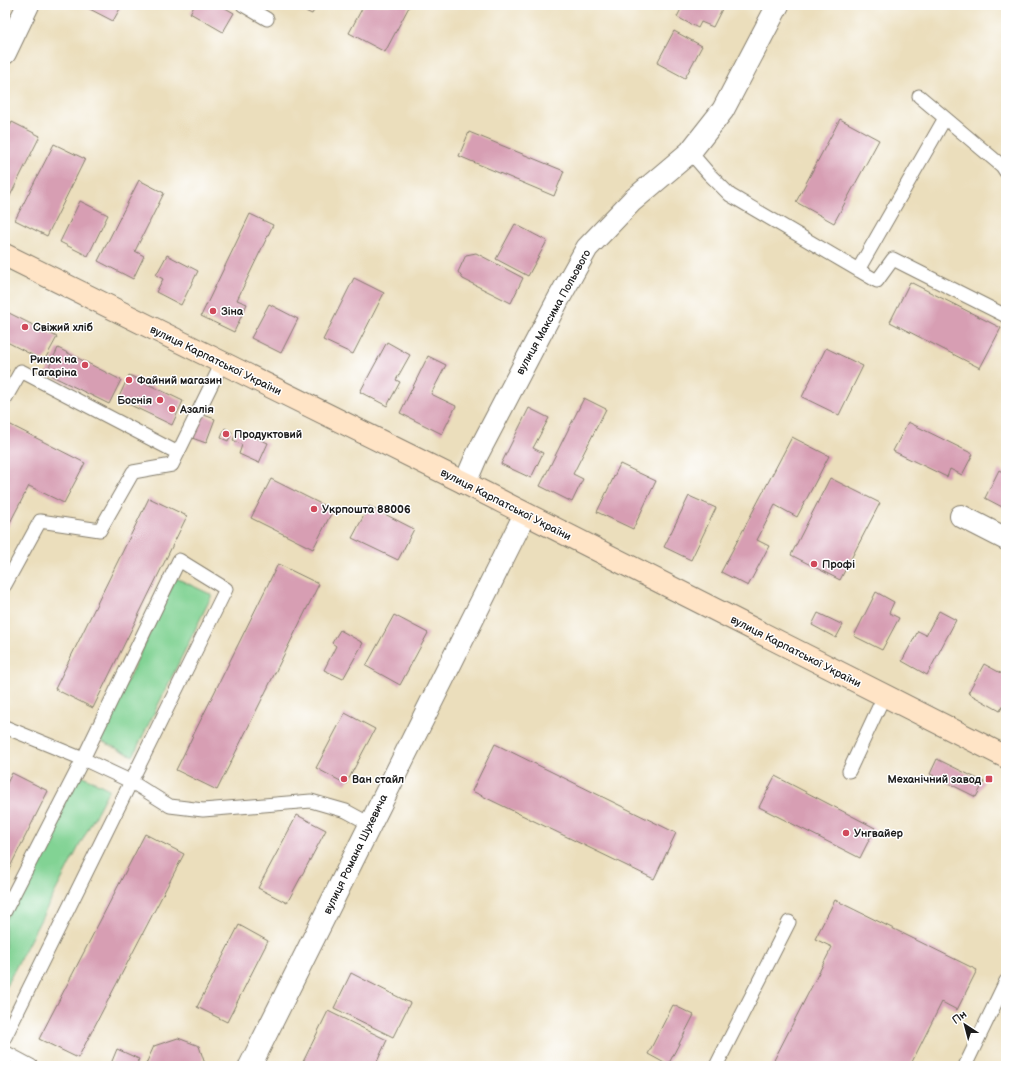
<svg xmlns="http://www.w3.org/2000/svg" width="1011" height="1071" font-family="'Balsamiq Sans',sans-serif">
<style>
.green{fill:#82d394;stroke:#4f7858}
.building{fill:#d79eb3}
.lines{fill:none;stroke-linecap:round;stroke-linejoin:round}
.service-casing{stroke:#847d6c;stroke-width:15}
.minor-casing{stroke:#847d6c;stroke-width:24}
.tertiary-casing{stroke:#847d6c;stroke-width:24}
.secondary-casing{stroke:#847d6c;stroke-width:24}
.service{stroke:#fff;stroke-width:13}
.minor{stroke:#fff;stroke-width:22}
.tertiary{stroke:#fff;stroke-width:22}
.secondary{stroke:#ffe4c6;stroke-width:22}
.poi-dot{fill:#d1495b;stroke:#fff;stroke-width:1.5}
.labels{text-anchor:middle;stroke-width:3;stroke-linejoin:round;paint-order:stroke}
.poi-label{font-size:11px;font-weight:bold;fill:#1c1c1c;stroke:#fff;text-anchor:start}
.street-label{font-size:11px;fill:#1c1c1c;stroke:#fff}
</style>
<rect width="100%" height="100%" fill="#fff"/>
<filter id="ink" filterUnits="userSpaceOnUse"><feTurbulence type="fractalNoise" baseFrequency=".025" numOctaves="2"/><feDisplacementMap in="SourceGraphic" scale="8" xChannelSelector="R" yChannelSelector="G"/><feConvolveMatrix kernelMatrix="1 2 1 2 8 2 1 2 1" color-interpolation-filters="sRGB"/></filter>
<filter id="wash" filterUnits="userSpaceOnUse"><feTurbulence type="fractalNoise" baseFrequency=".012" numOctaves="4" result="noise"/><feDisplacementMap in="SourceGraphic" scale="16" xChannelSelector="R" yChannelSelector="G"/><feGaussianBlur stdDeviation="0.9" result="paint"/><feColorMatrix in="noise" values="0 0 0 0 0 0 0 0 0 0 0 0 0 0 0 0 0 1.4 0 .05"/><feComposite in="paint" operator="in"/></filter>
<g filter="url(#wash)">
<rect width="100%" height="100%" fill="#ebdebc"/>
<path class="green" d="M176,578L212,595L133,756L99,740Z
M79,774L109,789L5,988V921Z"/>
<g id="blocks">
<path class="building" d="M82,5H122L113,21Z
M195,5H220L234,13L223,32L190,13Z
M292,5H317L312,14Z
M364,5H410L385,52L349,33Z
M683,5H724L713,27L701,22L698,28L677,17Z
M674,31L702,46L685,78L657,63Z
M840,119L879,140L834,223L796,202Z
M12,122L40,136L5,206V137Z
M469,132L564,171L554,196L459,156Z
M54,144L85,159L47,236L15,220Z
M139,180L164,193L135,251L144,256L133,279L98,261Z
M80,201L108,215L88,256L60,242Z
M250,214L273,225L237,300L247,304L234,332L201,316Z
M515,224L547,241L528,276L496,259Z
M476,253L523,278L511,303L463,279L458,272L466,255Z
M167,255L198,271L181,305L156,292L163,279L156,275Z
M354,278L384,293L353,354L323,340Z
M910,282L1001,328L980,368L890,322Z
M269,304L298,319L281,353L251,338Z
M5,311L57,337L44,361L5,341Z
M387,342L410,355L396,380L400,382L387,406L360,392Z
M58,348L121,380L109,404L46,373Z
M826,348L863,366L839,415L802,397Z
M428,356L446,365L431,394L456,406L442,434L400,413Z
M5,368L9,370L5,381Z
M129,375L183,401L172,425L118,399Z
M584,398L606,409L573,474L583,479L572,502L540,486Z
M529,408L549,418L533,448L543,453L531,478L501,464Z
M201,414L215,419L206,443L192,438Z
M5,422L85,463L64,503L29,486L5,532Z
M908,422L973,454L962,475L950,469L947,477L893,451Z
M225,428L232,432L228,441L221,438Z
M238,430L268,443L259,463L239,454L242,445L233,440Z
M792,437L829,456L797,517L775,505L757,540L769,546L748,586L721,572Z
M620,464L656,481L633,529L597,512Z
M999,470L1006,474V509L985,498Z
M830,478L880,503L840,580L791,555Z
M271,479L333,510L313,549L251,518Z
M689,496L716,508L691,560L664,547Z
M149,498L187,516L93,708L55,689Z
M369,506L414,529L398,560L352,538Z
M278,564L319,584L217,790L176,770Z
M876,592L894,602L889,613L899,618L882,650L854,636Z
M939,611L956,620L927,675L902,661L918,631L926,635Z
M818,613L843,625L836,638L812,625Z
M394,615L428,633L400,685L366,666Z
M340,630L363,643L343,679L324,670L336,646L332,643Z
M984,664L1006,676V700L1000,711L968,693Z
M345,713L375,729L346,784L316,768Z
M495,744L676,833L654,879L472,791Z
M937,759L984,782L976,797L930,774Z
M12,773L48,791L5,877V787Z
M775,776L875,828L860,858L759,807Z
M297,815L326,830L287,903L258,888Z
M145,834L184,854L78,1058L39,1039Z
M835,900L977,970L957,1010L942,1002L910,1066H771L832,947L815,939Z
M239,925L268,941L227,1022L197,1007Z
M351,973L410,1003L393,1037L334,1008Z
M673,1005L694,1015L668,1065L648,1054Z
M328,1011L387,1040L375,1066H301Z
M178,1038L199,1046L205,1064L204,1066H145L154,1046Z
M117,1049L139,1059L136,1066H110Z"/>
</g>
</g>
<g filter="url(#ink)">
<use href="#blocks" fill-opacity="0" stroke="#847d6c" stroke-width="1"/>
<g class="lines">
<defs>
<path id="service" d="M243,5L267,19
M919,96L1002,166L1006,172
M690,152L709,174L730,195L877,281L893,259L1006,316
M858,270L945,118
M5,399L21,371L178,453
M5,585L40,521L100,530L133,472L172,465L222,363
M5,727L83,759L130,781L170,806L203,810L311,801L346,811L370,824
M849,771L884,696
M5,911L83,759L179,560L226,589L5,1037
M5,1052L31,1066
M716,1066L789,922
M965,1066L1006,981"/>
<path id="minor" d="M961,516L1006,539
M250,1066L525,514"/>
<path id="tertiary" d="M5,53L28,5
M465,483L477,455L558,300L587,248L632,201L690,152L723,110L778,5"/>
<path id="secondary" d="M5,255L465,483L1006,757"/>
</defs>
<use href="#service" class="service-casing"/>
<use href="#minor" class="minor-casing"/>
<use href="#tertiary" class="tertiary-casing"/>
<use href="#secondary" class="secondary-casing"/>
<use href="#service" class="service"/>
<use href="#minor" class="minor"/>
<use href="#tertiary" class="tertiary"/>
<use href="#secondary" class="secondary"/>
</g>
</g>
<g class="poi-dot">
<circle cx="213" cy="311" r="4"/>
<circle cx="25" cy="327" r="4"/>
<circle cx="85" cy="365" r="4"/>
<circle cx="129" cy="380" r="4"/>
<circle cx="160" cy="400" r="4"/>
<circle cx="172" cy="409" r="4"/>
<circle cx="226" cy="434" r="4"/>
<circle cx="314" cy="509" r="4"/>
<circle cx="814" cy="564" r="4"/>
<circle cx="344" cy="779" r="4"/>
<rect x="985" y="775" width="8" height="8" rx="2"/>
<circle cx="846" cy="833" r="4"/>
</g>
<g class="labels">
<g class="poi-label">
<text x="221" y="315">Зіна</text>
<text x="33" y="331">Свіжий хліб</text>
<text x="77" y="363" text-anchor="end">Ринок на<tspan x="77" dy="13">Гагаріна</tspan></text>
<text x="137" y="384">Файний магазин</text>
<text x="152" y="404" text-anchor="end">Боснія</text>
<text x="180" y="413">Азалія</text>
<text x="234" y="438">Продуктовий</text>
<text x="322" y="513">Укрпошта 88006</text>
<text x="822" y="568">Профі</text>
<text x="352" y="783">Ван стайл</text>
<text x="981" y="783" text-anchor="end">Механічний завод</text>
<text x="854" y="837">Унгвайер</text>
</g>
<g class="street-label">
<text transform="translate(553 312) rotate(-61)" y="4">вулиця Максима Польового</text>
<text transform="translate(216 360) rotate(26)" y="4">вулиця Карпатської України</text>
<text transform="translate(506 504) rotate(27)" y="4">вулиця Карпатської України</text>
<text transform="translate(796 651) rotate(27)" y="4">вулиця Карпатської України</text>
<text transform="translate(355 854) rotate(-64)" y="4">вулиця Романа Шухевича</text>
</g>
</g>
<rect width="1011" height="1071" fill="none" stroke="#fff" stroke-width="20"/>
<g transform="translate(965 1025) rotate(324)" stroke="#ffffff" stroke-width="3" paint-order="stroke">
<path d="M0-3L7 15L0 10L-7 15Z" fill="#1c1c1c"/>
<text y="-6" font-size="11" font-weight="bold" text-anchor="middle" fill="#1c1c1c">Пн</text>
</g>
</svg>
